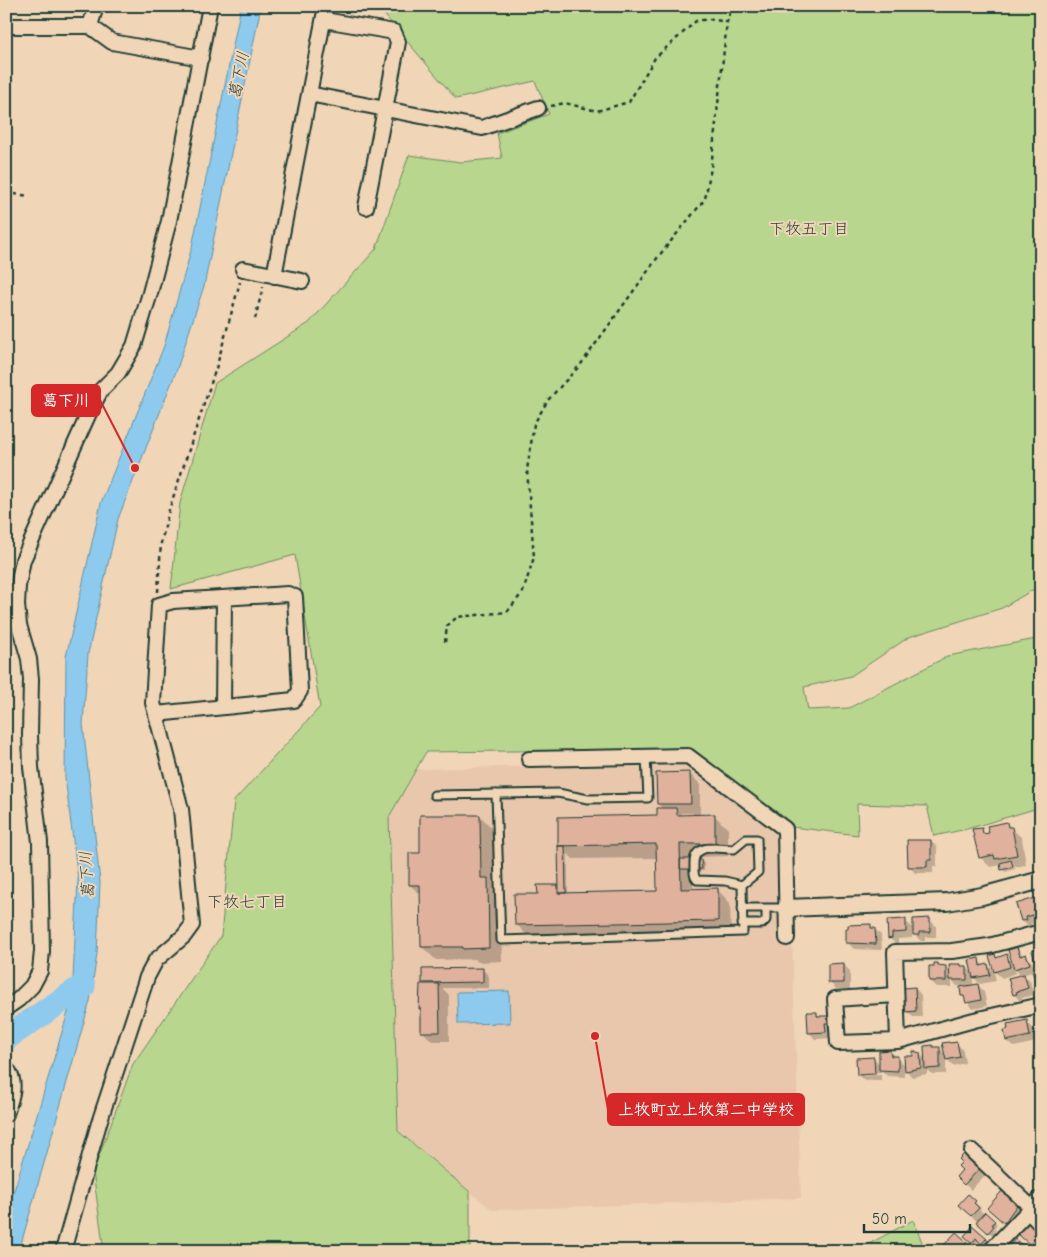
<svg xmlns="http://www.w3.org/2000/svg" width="1047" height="1257" font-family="'Comic Neue','Klee One',sans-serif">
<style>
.built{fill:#e8c7ad}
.green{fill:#b8d68e;stroke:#6c8a61}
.water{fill:#8dcaee;stroke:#6192a4}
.shadow{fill:#0003;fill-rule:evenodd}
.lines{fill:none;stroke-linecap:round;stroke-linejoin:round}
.river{stroke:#8dcaee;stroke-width:25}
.building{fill:#e0b19c;stroke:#1f3d34}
.service-casing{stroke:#1f3d34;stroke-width:11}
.minor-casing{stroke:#1f3d34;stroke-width:18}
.tertiary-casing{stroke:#1f3d34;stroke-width:20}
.path{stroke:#1f3d34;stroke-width:2.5;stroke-dasharray:4 4;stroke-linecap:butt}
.service{stroke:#f1d5b7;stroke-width:7}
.minor{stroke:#f1d5b7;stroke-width:14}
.tertiary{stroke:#f1d5b7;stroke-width:16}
.labels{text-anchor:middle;stroke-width:4;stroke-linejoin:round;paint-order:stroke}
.water-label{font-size:16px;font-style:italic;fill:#2a4b47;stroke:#f1d5b7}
.neighbourhood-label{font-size:16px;fill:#1f3d34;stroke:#f1d5b7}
.leader{fill:none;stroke:#d62828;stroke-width:2}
.callout-dot{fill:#d62828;stroke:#f1d5b7;stroke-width:2}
.callout{fill:#d62828;stroke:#d62828;stroke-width:2}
.callout-label{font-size:16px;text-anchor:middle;font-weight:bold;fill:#fff}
</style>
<rect width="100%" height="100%" fill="#f1d5b7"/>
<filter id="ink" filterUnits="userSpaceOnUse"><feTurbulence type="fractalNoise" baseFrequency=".02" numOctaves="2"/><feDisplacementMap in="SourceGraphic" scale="10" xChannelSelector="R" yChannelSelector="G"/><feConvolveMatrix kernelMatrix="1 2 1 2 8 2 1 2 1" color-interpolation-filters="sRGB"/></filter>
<g filter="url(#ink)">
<path class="built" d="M685,763L779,831L792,940L801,1198L492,1210L398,1131L389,817L417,769Z"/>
<path class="green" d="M383,6H1041V585L1002,608L909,637L851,676L804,687L808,710L849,708L948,656L1041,638V818L1038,808L967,829L934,836L927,806L857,804L858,835L792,827L686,749L426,752L389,817L398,1131L470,1192V1251H104L93,1172L133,1064L221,936L234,801L320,707L295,555L171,589L180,503L215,383L309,323L376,249L409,155L461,162L502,158L497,133L549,114L535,81L456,99L383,13Z
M913,1220L922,1242L919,1251H856Z"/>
<path class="water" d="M241,6H261L204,286L177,369L118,519L88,654L83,724L100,882L97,954L90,1001L19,1251H6V1217L72,999L78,879L65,777L66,657L101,503L164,346L192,247Z
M509,991L510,1023L458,1024L457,992Z"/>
<path class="shadow" d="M690,774L700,784V816L714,815L728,829V856L693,857L704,863V871H693V890L717,889L730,903L731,934L530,938L516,924L539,895L557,886L560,889L559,818L659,816L663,809L658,804ZM680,813H693V816H683ZM568,854L573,859L658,858L659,892L568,894Z
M480,816L493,829L494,885L501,893L502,961L478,962L475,959L436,960L422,947V896L410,885L421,855Z
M1007,824L1022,838L1026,865L1014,867L1015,869L1005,872L1001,865L990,867L980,857L981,829L987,835Z
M931,841L937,847V866H933V873H915L909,866Z
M1035,900L1041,906V921L1031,924L1032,926L1029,927L1022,921Z
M930,920L936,926V937H925V941H921L912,932V938L898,939V944H896L889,938V921H905L914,929Z
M870,925L881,935L882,950L854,949L848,943Z
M1017,948L1024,956L1026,955L1032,962L1036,972L1041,970V986L1037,982L1034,971L1023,975L1030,981L1034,995L1022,998V1000L1020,1001L1014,994L1022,975L1014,968L1016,973L1002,978L995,972L994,956L997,959L1006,956L1013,963Z
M978,960L984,966L988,965L994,972L996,981L980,984L973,977V986L978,985L984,992L987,1006L973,1009L963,995L961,986H957L952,980V987H936L930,981L938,965L940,967H945L951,972L961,965L963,967H967L973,974Z
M844,965L850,971V989H836L829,982Z
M483,970L489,976V988H442L449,995V1041H432L422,1031V1011L420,1009L426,985L423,982Z
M915,988L921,995L922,1017H913L906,1011Z
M817,1014L821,1017H827L834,1024L832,1038L815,1039L809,1032Z
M1026,1021L1033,1028L1036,1042L1014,1047L1007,1041Z
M956,1043L963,1050L965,1063L953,1066L946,1058V1074H932L927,1069V1074L912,1077L904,1068V1077L887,1076L881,1070V1072L863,1073V1076L881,1075V1080L865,1081L858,1075L874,1059L881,1065L890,1052L905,1065L920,1054L926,1060L933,1046L935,1049L939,1048L946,1055Z
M979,1169L985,1175L971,1190L957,1177Z
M968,1196L981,1208L980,1210L985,1215V1214L997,1224L994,1228L996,1230L992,1235L966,1211Z
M1016,1206L1022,1213L1011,1228L995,1214Z
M1027,1224L1041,1236V1246L1037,1250L1020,1234Z
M974,1227L989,1241L985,1245L979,1240L976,1244L966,1236Z
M956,1234L966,1243L974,1251H948Z"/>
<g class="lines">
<path class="river" d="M6,1038L83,986"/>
</g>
<path class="building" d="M690,772L691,804H657L656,773Z
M657,808H676L677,815L715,814V844H680L681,889L718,888V921L515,925L514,894H538L537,885H558V893L657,891L656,844L558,846V817L657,815Z
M420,815H480L481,878H488L489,948L463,949V947H421L420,885H409V853H420Z
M1007,822L1008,827H1012L1017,855L995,859L994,855L979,858L972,829L982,828L983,834L989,833L987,826Z
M907,840H931V860H927V867H908Z
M558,846H565L566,893H559Z
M680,859H701L702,869H680Z
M1011,860L1013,867L1001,870L1000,863Z
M1035,898L1040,913L1026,917L1027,920L1021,921L1016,904Z
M930,918V932H919V935H913V919Z
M906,919V932L892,933V938L888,939L887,920Z
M871,924V928H875L876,944L846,943V929H848V925Z
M1017,947L1020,956L1026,954L1030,964L1014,969L1008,950Z
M1041,948V963L1036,964L1032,951Z
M995,954L996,958L1007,954L1010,967L994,972L989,956Z
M979,958L980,966L988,964L990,975L973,978L969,960Z
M844,963V983H828V964Z
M934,963H938V965L946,966V981H929V966H934Z
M949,964H961V966H967V980H950Z
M483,968V982L422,983V969Z
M1041,969V981L1036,983L1032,971Z
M1024,974L1028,988L1016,992L1017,994L1013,995L1008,978Z
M420,984H439L440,1032H421V1009H419Z
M978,984L981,1000L966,1003L964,996H961L960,987Z
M915,987L916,1011L905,1012L904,988Z
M807,1012H817V1016H828V1023H825L826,1032L808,1033Z
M1027,1020L1030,1036L1006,1041L1004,1030L1008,1029L1007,1024Z
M949,1042L950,1043L957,1042L960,1057L946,1060L942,1043Z
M933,1045V1047H940V1068L925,1069L924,1046Z
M890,1050L891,1056H898V1071L879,1070V1051Z
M913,1051L920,1053L921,1068L905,1071L904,1056H913Z
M874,1057L875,1074L857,1075L856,1058Z
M964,1154L980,1168L964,1185L956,1177L962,1170L958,1166L962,1162L959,1159Z
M1002,1191L1017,1205L1004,1223L987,1208Z
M968,1194L976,1201L974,1203L979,1208L971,1216L958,1205Z
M985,1212L995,1221L992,1225L994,1226L988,1233L976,1222Z
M1027,1222L1037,1231L1035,1234L1038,1236L1030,1245L1018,1234Z
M973,1226L987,1238L981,1244L976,1238L972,1243L964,1236Z
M956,1232L967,1242L964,1245L970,1251H947L948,1249L944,1245Z
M1015,1239L1027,1249L1025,1251L1006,1250Z"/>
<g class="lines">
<defs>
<path id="service" d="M496,794L501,940L743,932L742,885L758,872L757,839H746L734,849C717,849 693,842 694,865C694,871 693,876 697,880L725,881L742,885
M434,795L558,793L588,799L648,798L646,757
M742,908H786
M742,924H762L766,920V908"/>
<path id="minor" d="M324,20L394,32L398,42L366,207
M6,26H90L112,42L201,58
M90,26L96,6
M309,94L482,128L538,108
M243,269L302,281
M274,276L326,6
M223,707L224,598
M529,759L688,756L785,829L787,938
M895,995L835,999L838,1043L898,1041L974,1020L1041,1005
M6,1008L19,999L32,986L40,971L42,951L40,842L31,767L30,735L31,679L29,659L19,625L17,605L18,586L23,560L89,413L101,390L118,373L134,346L150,293L169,221L210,6
M898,1041L895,952L952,951L989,946L1041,932
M6,1072H9C17,1085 10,1101 6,1114
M972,1151L1032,1208
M1028,1211L1041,1225
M63,1251L99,1123L147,977L156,960L184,936L192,925L181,809L156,714L153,703L159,605L173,601L288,594L295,597L300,691L294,700L156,714
M990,1251L1041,1198"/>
<path id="tertiary" d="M786,908L947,902L982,896L1041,880"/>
</defs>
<use href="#service" class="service-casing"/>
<use href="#minor" class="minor-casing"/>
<use href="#tertiary" class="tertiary-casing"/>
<path class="path" d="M551,106L565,103L597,111L629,102L655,58L696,21L709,19L727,22
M6,193L29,196
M255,319L263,287
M158,592L161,543L169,510L217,365L240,282
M445,642L447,626L457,617L507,612L523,592L534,557L527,470L534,424L548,400L581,364L658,257L705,199L711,168L727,22L732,6"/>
<use href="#service" class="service"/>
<use href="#minor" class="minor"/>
<use href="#tertiary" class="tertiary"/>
</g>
</g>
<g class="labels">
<g class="water-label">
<text transform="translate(238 75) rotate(-79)" y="6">葛下川</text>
<text transform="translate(86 875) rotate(-94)" y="6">葛下川</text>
</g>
<g class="neighbourhood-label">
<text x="809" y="234">下牧五丁目</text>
<text x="247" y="907">下牧七丁目</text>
</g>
</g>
<path class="leader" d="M135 468L100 400M595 1036L608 1110"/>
<g class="callout-dot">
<circle cx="135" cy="468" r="5"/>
<circle cx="595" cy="1036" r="5"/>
</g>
<g class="callout">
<rect x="32" y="385" width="68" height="31" rx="5"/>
<rect x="608" y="1094" width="196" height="31" rx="5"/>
</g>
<g class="callout-label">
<text x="66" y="406">葛下川</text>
<text x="706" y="1115">上牧町立上牧第二中学校</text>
</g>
<rect width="1047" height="1257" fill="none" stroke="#f1d5b7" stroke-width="25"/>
<rect x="12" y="12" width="1022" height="1232" fill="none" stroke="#1f3d34" stroke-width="2" filter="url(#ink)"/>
<path d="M864 1224v8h106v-8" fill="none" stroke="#1f3d34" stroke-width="2.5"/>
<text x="872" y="1224" font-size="15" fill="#1f3d34" stroke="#f1d5b7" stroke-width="4" paint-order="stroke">50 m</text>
</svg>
